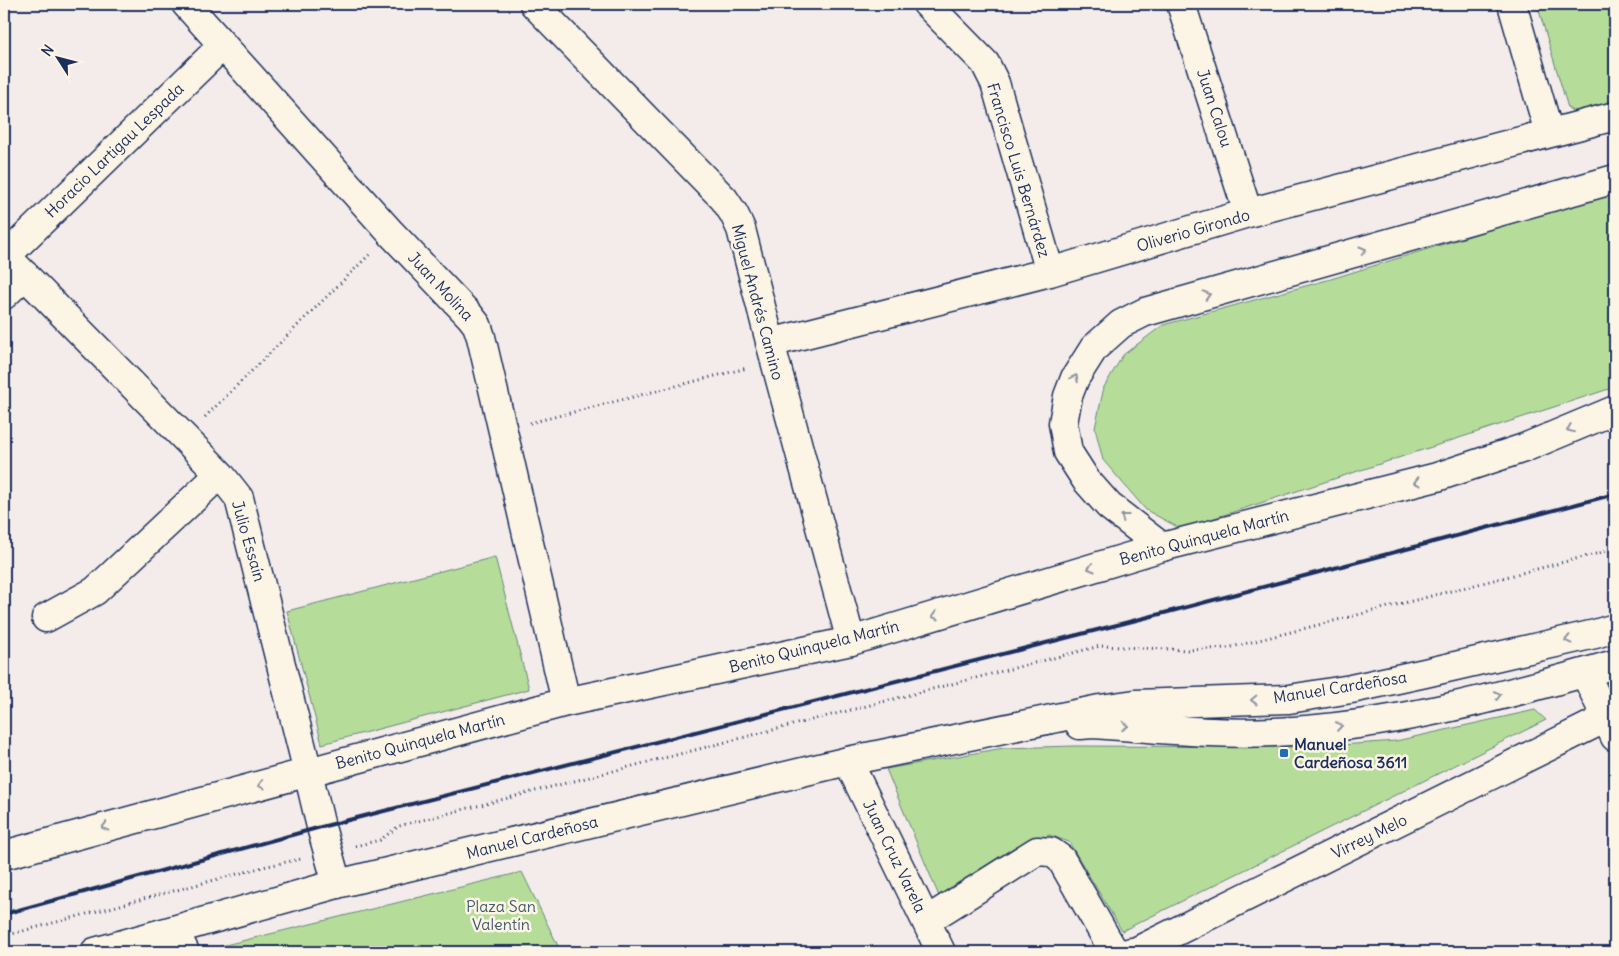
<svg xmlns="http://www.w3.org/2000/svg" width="1619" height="956" font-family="Delius,sans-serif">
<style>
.green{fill:#b5dc99;stroke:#68867c}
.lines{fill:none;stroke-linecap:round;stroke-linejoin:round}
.minor-casing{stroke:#1b2f5e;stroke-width:31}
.major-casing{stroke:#1b2f5e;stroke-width:31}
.path{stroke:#1b2f5e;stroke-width:3;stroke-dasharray:1 4;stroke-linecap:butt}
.minor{stroke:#fcf5e5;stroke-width:28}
.major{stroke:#fcf5e5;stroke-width:28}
.rail{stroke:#1b2f5e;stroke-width:4}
.oneway{stroke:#8c92a2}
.poi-dot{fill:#1f6fb2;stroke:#fcf5e5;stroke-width:2}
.labels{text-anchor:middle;stroke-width:5;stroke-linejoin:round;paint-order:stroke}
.street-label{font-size:16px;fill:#1b2f5e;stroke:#fcf5e5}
.poi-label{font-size:16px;font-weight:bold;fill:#1b2f5e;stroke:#fcf5e5;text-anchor:start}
.park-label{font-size:16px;fill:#425a6d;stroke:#fcf5e5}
</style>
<rect width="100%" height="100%" fill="#f3ecea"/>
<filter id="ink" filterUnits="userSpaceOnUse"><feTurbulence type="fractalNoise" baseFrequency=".02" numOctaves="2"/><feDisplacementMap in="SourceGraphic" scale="10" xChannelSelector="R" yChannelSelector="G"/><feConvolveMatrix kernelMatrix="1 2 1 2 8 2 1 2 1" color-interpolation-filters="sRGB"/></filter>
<g filter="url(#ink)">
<path class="green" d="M1537,4H1615V108L1581,117L1568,108Z
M1615,191V387L1181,529L1146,510L1103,460L1095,428L1104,387L1123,355L1163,325L1331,279Z
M495,557L529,689L322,744L287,611Z
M1535,710L1546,720L1122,931L1069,842L1049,835L941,901L886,769L1003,748L1075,746L1314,747L1396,741Z
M522,872L561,952H206L205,950Z"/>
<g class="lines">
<defs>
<path id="minor" d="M186,4L391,233L470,316L477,325L481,337L566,702
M534,4L724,199L734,214L741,229L775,361L851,641
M927,4L985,63L995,83L1050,272
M1181,4L1248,213
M1512,4L1549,133
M4,254L220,474L239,498L308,772L321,827L337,884
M6,256L223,45
M4,295L25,275
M770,343L1050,272L1248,213L1615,116
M1162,547L1109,506L1086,480L1068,452L1063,423L1068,396L1075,378L1094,348L1121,324L1145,312L1615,179
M46,618L95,591L220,474
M1585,673L1615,737
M848,761L941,952
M926,921L1037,851L1051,852L1061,859L1113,950L1118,952
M174,930L185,952
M1131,952H1135L1606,718"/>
<path id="major" d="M1080,725L1093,724C1153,728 1214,735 1274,732C1390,727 1504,696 1615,664
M4,855L566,702L851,641L1162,547L1437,477L1524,448L1615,410
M95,952L337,884L848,761L1100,709L1135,704L1289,699L1351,689L1425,673L1595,634L1615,628"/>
</defs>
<use href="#minor" class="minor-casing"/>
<use href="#major" class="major-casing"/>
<path class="path" d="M205,417L371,253
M530,423L747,368
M355,846L380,840L399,826L1100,646L1189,650L1228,648L1615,549
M4,936L267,866L301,859"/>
<use href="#minor" class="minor"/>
<use href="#major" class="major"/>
<path class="rail" d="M4,914L321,827L1168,612L1615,494"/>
</g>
<defs><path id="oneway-chevron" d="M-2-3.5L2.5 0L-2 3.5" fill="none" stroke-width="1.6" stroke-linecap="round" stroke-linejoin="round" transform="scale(1.25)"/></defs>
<g class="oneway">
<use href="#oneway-chevron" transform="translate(1363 250) rotate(-16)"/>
<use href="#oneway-chevron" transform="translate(1207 295) rotate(-16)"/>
<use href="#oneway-chevron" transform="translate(1075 378) rotate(-63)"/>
<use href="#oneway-chevron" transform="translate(1570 429) rotate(158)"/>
<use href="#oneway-chevron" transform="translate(1417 482) rotate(166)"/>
<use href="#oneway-chevron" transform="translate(1124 517) rotate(-143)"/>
<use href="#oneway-chevron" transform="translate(1091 568) rotate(163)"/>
<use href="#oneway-chevron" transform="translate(935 616) rotate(163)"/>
<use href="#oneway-chevron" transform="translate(1568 640) rotate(167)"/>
<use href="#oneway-chevron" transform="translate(1498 695) rotate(-14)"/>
<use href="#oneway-chevron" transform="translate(1254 700) rotate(179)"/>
<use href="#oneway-chevron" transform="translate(1125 726) rotate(4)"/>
<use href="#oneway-chevron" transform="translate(1339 726) rotate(-8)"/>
<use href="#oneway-chevron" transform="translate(261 785) rotate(165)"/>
<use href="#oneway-chevron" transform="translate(105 827) rotate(165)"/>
</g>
</g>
<rect class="poi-dot" x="1279" y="748" width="10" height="10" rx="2.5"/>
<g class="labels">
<g class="street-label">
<text transform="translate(1215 108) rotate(72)" y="6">Juan Calou</text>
<text transform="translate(114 150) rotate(-44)" y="6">Horacio Lartigau Lespada</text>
<text transform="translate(1019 170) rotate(73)" y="6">Francisco Luis Bernárdez</text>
<text transform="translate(1193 230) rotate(-16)" y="6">Oliverio Girondo</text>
<text transform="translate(441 286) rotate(47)" y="6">Juan Molina</text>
<text transform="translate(758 302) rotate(75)" y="6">Miguel Andrés Camino</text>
<text transform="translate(1204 537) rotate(-15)" y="6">Benito Quinquela Martín</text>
<text transform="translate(249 541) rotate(74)" y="6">Julio Essaín</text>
<text transform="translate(814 646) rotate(-14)" y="6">Benito Quinquela Martín</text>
<text transform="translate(1340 687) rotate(-9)" y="6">Manuel Cardeñosa</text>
<text transform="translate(420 741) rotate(-15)" y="6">Benito Quinquela Martín</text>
<text transform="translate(1369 836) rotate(-26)" y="6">Virrey Melo</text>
<text transform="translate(532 837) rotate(-14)" y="6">Manuel Cardeñosa</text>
<text transform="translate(895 856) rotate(64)" y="6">Juan Cruz Varela</text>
</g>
<g class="poi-label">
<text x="1294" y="750">Manuel<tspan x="1294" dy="18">Cardeñosa 3611</tspan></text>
</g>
<g class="park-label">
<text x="501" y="912">Plaza San<tspan x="501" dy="18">Valentín</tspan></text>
</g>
</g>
<rect width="1619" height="956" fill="none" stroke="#fcf5e5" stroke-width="20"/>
<rect x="10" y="10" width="1599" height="936" fill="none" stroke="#1b2f5e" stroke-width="2" filter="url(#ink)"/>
<g transform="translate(58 58) rotate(306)" stroke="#fcf5e5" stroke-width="4" paint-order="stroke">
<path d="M0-4L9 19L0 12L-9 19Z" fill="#1b2f5e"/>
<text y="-8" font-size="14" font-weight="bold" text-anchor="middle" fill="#1b2f5e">N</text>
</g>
</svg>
